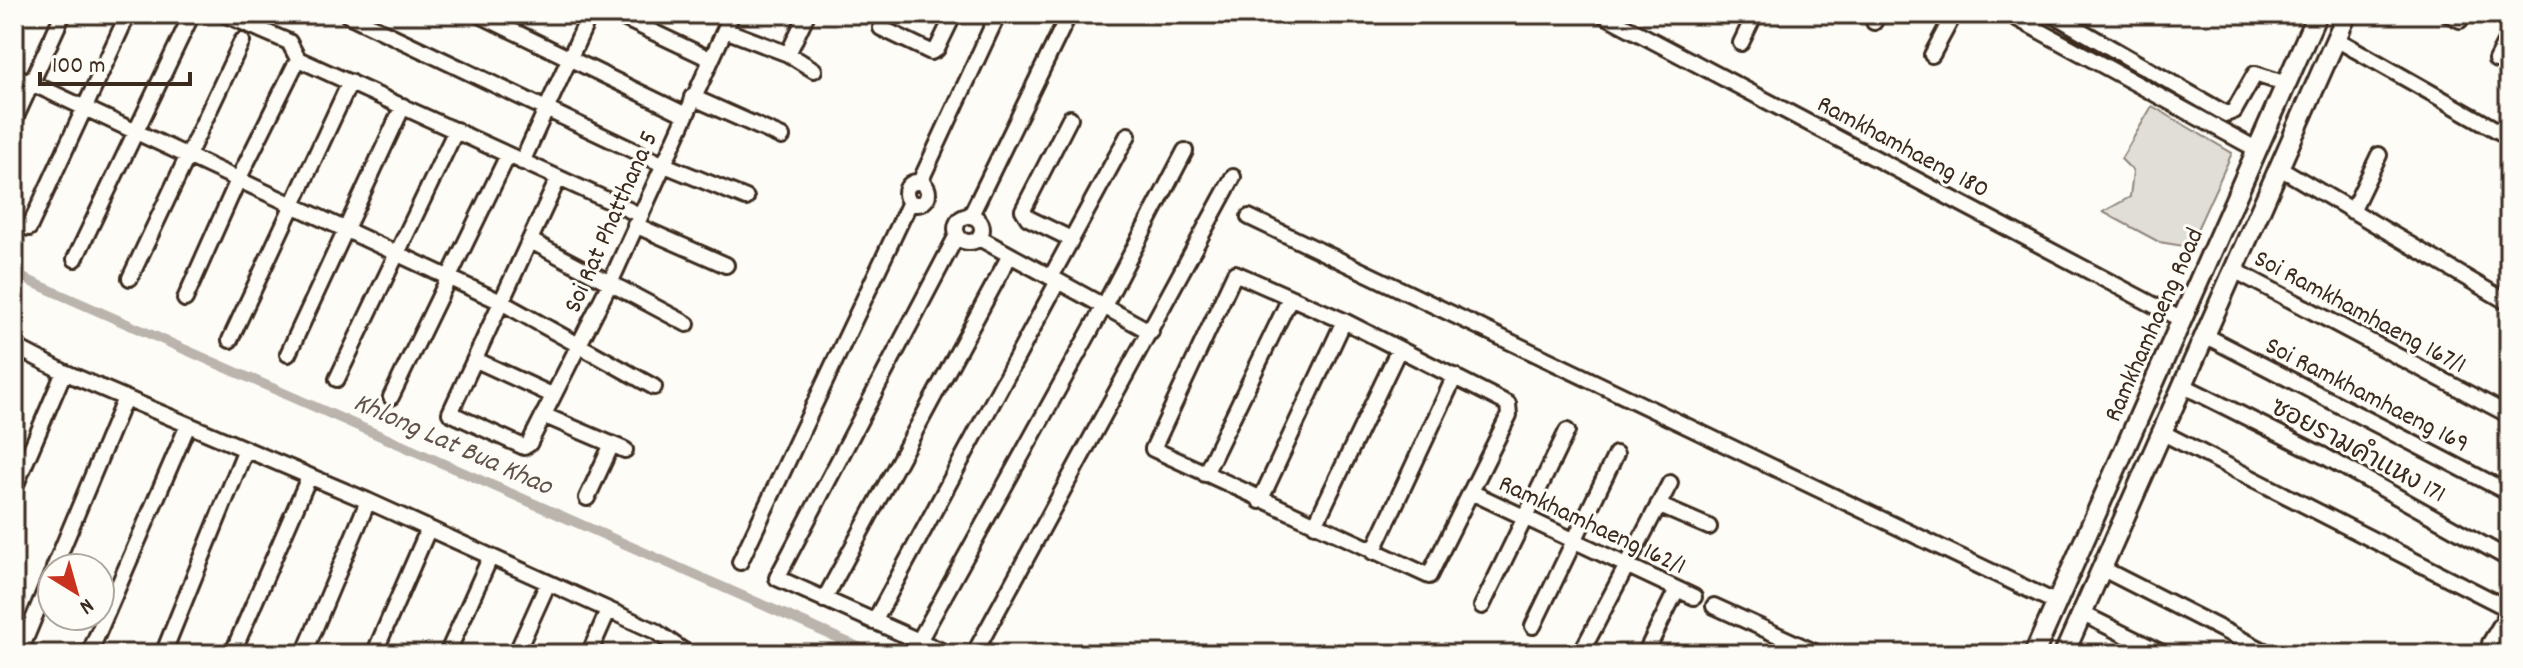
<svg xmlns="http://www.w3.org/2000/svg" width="2523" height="668" font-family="Dekko,'Playpen Sans Thai',sans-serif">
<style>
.green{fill:#e1ded7;stroke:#8e847a;stroke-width:2}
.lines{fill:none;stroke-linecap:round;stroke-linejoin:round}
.canal{stroke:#bbb4ad;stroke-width:10}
.minor-casing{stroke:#3b2a1e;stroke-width:20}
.major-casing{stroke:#3b2a1e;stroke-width:24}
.minor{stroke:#fdfcf7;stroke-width:14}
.major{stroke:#fdfcf7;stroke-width:18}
.labels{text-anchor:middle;stroke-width:6;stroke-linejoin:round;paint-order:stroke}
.street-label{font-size:26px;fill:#3b2a1e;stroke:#fdfcf7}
.water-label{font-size:28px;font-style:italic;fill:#615349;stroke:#fdfcf7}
</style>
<rect width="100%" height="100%" fill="#fdfcf7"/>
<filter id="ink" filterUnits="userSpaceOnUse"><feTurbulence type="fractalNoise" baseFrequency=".0125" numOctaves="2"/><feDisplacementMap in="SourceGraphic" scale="16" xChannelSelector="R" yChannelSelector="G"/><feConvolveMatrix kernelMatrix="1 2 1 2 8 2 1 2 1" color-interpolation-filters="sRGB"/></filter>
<g filter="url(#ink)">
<path class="green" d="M2152,106L2232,153L2189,247L2159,242L2103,212L2130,197L2133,171L2121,159Z"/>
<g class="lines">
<path class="canal" d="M14,274L874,654"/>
<defs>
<path id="minor" d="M478,14L684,114
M615,14L710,59
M885,14L881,28L931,52L937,49L954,14
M1602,14L2182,320
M2009,14L2256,149
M2052,14L2226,114L2234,111L2255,74L2286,84
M2448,14L2460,20L2465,14
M348,15L662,164L746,198
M1874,22L1878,14
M725,30L788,54L814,70
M2336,39L2509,137
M1741,43L1755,14
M788,54L807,14
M1932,55L1954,14
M298,59L640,215
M2496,60L2509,35
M14,75L501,302L654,387
M692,97L782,137
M1070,118L1023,210L1028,218L1071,239
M14,121L63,14
M522,162L590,14
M2280,168L2509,303
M558,179L450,413L524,447L529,444L611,281L732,14
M920,182L998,14
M906 193a11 11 0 1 1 22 0a11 11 0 1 1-22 0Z
M2352,211L2379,155
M971,215L1069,14
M956 229a13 13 0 1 1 26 0a13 13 0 1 1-26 0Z
M1249,217L2057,603
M635,225L726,265
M29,228L128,14
M979,238L1151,332
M531,241L687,324
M75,259L192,14
M2234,270L2509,415
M1235,273L1344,321L1508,404L1509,415L1429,576L1153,449Z
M1051,277L1128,135
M130,278L242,41
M185,299L238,180L298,59L289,42L224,14
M2206,336L2509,493
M230,340L350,82
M14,346L64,372L368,501L655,631L688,654
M288,354L403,106
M476,360L552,395
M337,379L456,130
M2184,386L2324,456L2509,559
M391,397L508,155
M543,415L625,450
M2163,433L2503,606L2508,613L2490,643
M1205,474L1290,298
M14,489L64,372
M1471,492L1694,597
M587,498L612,444
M1260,501L1344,321
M1658,505L1709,527
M1315,525L1399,349
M1373,552L1455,376
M740,562L910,202
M54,568L125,398
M2103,569L2270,654
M824,600L1010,255
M1482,606L1567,431
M1714,606L1819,654
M2083,614L2164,654
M874,622L1058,281
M1533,626L1616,454
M919,641L1104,306L1185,151
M1581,653L1670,483
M19,654L52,574
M89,654L188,425
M163,654L245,451
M232,654L309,477
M304,654L368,501
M374,654L428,530
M447,654L490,558
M516,654L548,583
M589,654L608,611
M948,654L777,578L957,235
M974,654L1233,177
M1645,654L1677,589"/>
<path id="major" d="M2034,654L2317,14
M2064,654L2347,14"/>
</defs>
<use href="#minor" class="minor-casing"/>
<use href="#major" class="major-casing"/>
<use href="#minor" class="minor"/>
<use href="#major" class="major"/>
</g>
</g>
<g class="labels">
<g class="street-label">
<text transform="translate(1904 145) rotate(28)" y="9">Ramkhamhaeng 180</text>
<text transform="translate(609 221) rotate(-66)" y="9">Soi Rat Phatthana 5</text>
<text transform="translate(2361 310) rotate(28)" y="9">Soi Ramkhamhaeng 167/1</text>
<text transform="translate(2152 324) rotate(-66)" y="9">Ramkhamhaeng Road</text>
<text transform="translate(2368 393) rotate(27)" y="9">Soi Ramkhamhaeng 169</text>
<text transform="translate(2359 449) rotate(28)" y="9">ซอยรามคำแหง 171</text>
<text transform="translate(1593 523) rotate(25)" y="9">Ramkhamhaeng 162/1</text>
</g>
<g class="water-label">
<text transform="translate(454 442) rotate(24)" y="10">Khlong Lat Bua Khao</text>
</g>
</g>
<rect width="2523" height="668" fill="none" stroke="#fdfcf7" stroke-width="48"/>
<rect x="24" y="24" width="2475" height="620" fill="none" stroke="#3b2a1e" stroke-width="3" filter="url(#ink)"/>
<g transform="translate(76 592) rotate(143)"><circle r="38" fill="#fdfcf7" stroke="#afa8a0" stroke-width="2"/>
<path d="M0-6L14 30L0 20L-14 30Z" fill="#c8321e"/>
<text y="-12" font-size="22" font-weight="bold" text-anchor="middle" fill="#3b2a1e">N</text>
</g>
<path d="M40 72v12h150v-12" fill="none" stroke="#3b2a1e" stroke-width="4"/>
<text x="52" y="72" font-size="24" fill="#3b2a1e" stroke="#fdfcf7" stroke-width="6" paint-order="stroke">100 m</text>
</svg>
